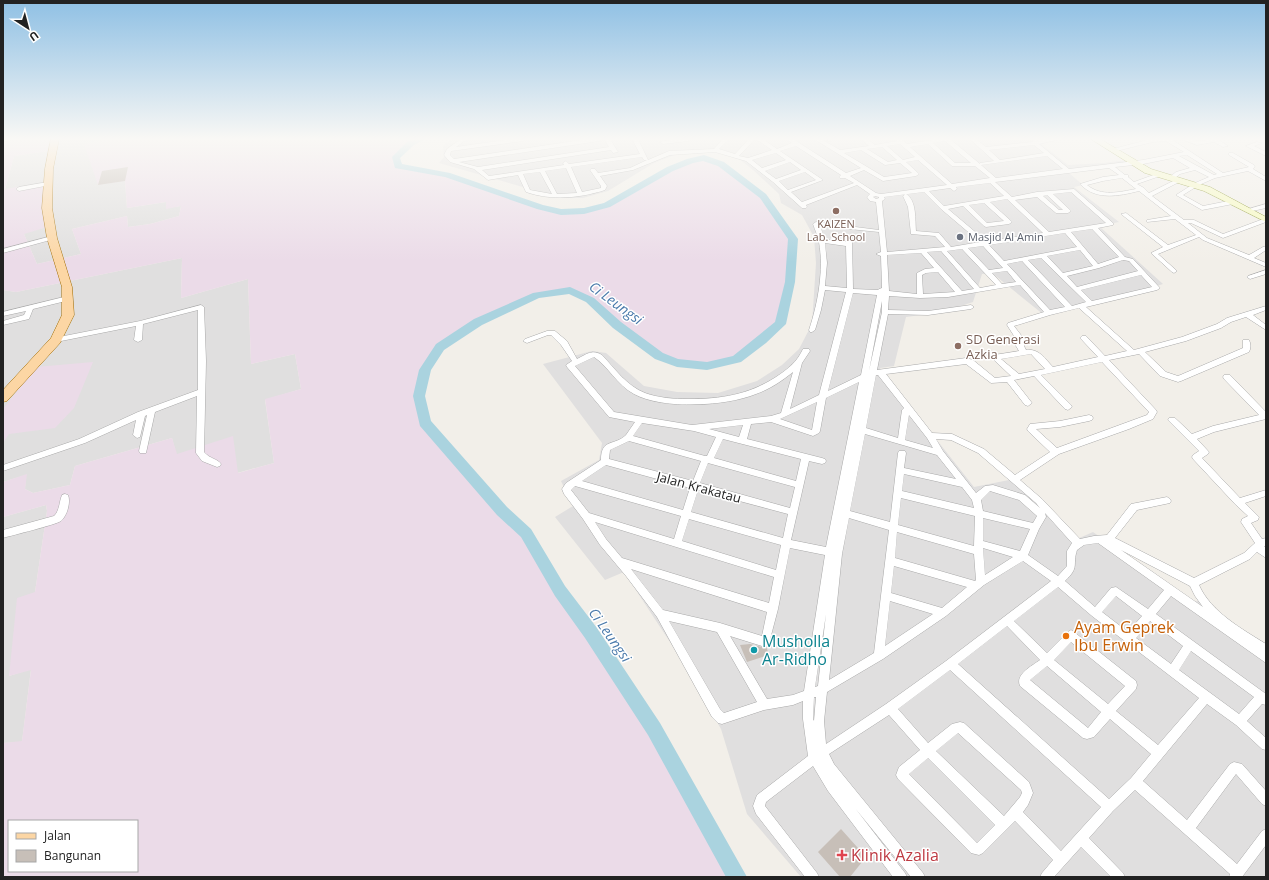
<svg xmlns="http://www.w3.org/2000/svg" width="1269" height="880" font-family="'Open Sans',sans-serif">
<style>
.residential{fill:#e0dfdf}
.industrial{fill:#ebdbe8;fill-rule:evenodd}
.lines{fill:none;stroke-linecap:round;stroke-linejoin:round}
.river{fill:#aad3df;fill-rule:evenodd}
.building{fill:#c7bfb8}
.street-casing{stroke:#a9a9a9;stroke-width:1}
.secondary-casing{stroke:#707d05;stroke-width:1}
.primary-casing{stroke:#a06b00;stroke-width:1}
.street{fill:#fff;fill-rule:evenodd}
.secondary{fill:#f7fabf;fill-rule:evenodd}
.primary{fill:#fcd6a4;fill-rule:evenodd}
.education-dot{fill:#8d6e63;stroke:#fff;stroke-width:1.5}
.worship-dot{fill:#6b7280;stroke:#fff;stroke-width:1.5}
.food-dot{fill:#e8710a;stroke:#fff;stroke-width:1.5}
.culture-dot{fill:#0f9aa8;stroke:#fff;stroke-width:1.5}
.health-dot{fill:#e0444e;stroke:#fff;stroke-width:1.5}
.labels{text-anchor:middle;stroke-width:3;stroke-linejoin:round;paint-order:stroke}
.far-education-label{font-size:11px;fill:#785e54;stroke:#fff}
.far-worship-label{font-size:11px;fill:#5b616d;stroke:#fff;text-anchor:start}
.education-label{font-size:13px;fill:#785e54;stroke:#fff;text-anchor:start}
.street-label{font-size:13px;fill:#222;stroke:#fff}
.water-label{font-size:14px;font-style:italic;fill:#4a7aab;stroke:#fff}
.near-food-label{font-size:16px;fill:#c56008;stroke:#fff;text-anchor:start}
.near-culture-label{font-size:16px;fill:#0d838f;stroke:#fff;text-anchor:start}
.near-health-label{font-size:16px;fill:#be3a42;stroke:#fff;text-anchor:start}
</style>
<rect width="100%" height="100%" fill="#f2efe9"/>
<path class="residential" d="M56,139H109L85,144L125,181L127,208L166,202L167,208L181,206L179,216L150,224L128,227L127,216L72,229L81,254L37,264L24,234L48,182L5,190L14,156L55,150Z
M451,139H1064L1040,143L1068,165L1104,163L1126,160L1132,164L1069,173L1083,185L1074,187L1119,222L1099,226L1163,284L1107,301L1044,315L992,273L982,274L973,302L943,312L906,317L894,366L880,368L974,487L1014,479L1077,539L1093,532L1176,590L1190,602L1198,601L1266,648V877H801L747,814L721,729L687,668L624,572L605,580L555,517L573,506L561,481L599,460L602,443L543,364L592,351L606,353L644,386L677,392L718,393L757,381L782,365L799,349L812,324L816,263L814,237L802,215L781,203L779,194L753,170L738,158L723,152L705,150L682,152L654,163L608,191L583,198H561L439,163L444,157L443,146Z
M182,258L181,298L248,279L251,364L295,354L301,389L265,400L274,463L237,473L176,454L172,438L75,466L70,485L33,493L25,489L26,475L3,482V290L16,292Z
M46,505L47,511L35,592L9,676L31,669L22,742L3,743V517Z"/>
<path class="industrial" d="M3,139H56L55,150L14,156L5,189L49,182L54,225L24,234L37,264L81,254L72,229L127,216L128,227L150,224L179,216L181,206L166,209V202L127,208L125,181L98,185L84,144L109,139H422L411,143L396,157L398,166L447,175L540,207L561,212L584,211L607,205L669,169L690,161L704,158L721,164L763,196L793,239L790,281L780,324L737,359L707,366L677,363L659,356L618,325L590,300L570,290L537,295L478,322L440,347L425,370L419,396L425,423L463,467L526,533L560,592L629,690L737,877H3V743L22,741L31,670L9,676L17,598L35,592L47,511L46,505L3,517V482L27,474L25,489L33,493L70,485L75,466L172,438L177,454L233,436L238,473L274,463L265,399L301,389L295,354L251,364L248,279L181,298L182,258L16,292L3,290ZM9,821H137V871H9Z
M93,362L74,408L55,428L9,434L3,443V409L36,367Z"/>
<g class="lines">
<path class="river" d="M414,139H426L414,145L400,158L402,164L450,173L543,205L561,209L584,208L604,203L667,167L687,159L704,155L724,162L766,194L798,239L795,282L786,324L766,343L741,362L707,370L677,367L655,359L613,328L586,302L569,294L539,298L482,325L444,350L431,370L425,396L431,421L507,507L531,529L565,586L597,628L660,723L747,877H726L648,735L585,638L555,596L521,537L497,515L420,426L413,396L419,370L436,344L474,319L533,293L570,287L594,298L621,322L663,353L678,359L707,362L733,356L775,322L785,282L788,239L760,198L718,166L703,161L693,163L673,171L610,207L584,214L561,215L537,209L445,177L395,168L392,157L408,141Z"/>
</g>
<path class="building" d="M128,167L125,181L98,185L102,171Z
M750,644L762,647L766,646L769,655L747,662L740,645Z
M841,829L866,857L850,877H840L818,852Z"/>
<g class="lines">
<defs>
<path id="street" d="M3,139H13L3,142Z
M461,139H467L456,147L512,139H526L523,141L451,151L450,155L454,159L588,139H602L599,141L459,162L478,167L609,147L604,139H610L618,152L613,153L611,150L482,170L489,176L564,165L563,163L566,161L569,164L640,154L632,139H638L648,160L669,151L714,149L723,139H729L719,149L735,154L749,139H755L739,156L748,158L772,150L756,139H763L777,149L792,143L786,139H793L846,173L861,168L814,139H821L840,150L869,146L861,139H867L875,145L897,141L895,139H901L907,144L938,139H950L980,164V163L994,161L970,139H976L986,147L1032,142L1034,140L1061,139L1039,144L1069,169L1143,160L1184,152L1166,141L1153,142L1112,152L1109,150L1151,139H1171L1223,173L1249,167L1229,155V153H1233L1254,165L1255,166L1253,169L1266,177V181L1248,171L1215,178L1199,185L1183,195L1203,206L1233,200L1236,202L1233,204L1202,210L1176,195L1195,183L1209,177L1195,170L1180,174L1174,179H1170V177L1176,172L1190,168L1173,158L1143,164L1115,167L1125,175H1128V177L1134,182L1156,174H1160V176L1137,184L1144,188L1149,193L1177,179H1181V181L1152,196L1184,220H1194L1223,234L1266,218V222L1223,238L1191,223H1188L1207,238L1249,255L1263,247L1266,246V250L1254,258L1266,263V267L1203,240L1199,237L1158,254L1177,271L1174,273L1172,272L1151,253L1163,247L1121,214L1126,213L1168,245L1196,235L1175,219L1147,222V220L1171,216L1139,191C1119,196 1096,201 1080,184L1103,177L1119,175L1109,168L995,182L1012,197L1037,192L1074,189L1113,223V225L1098,228L1125,257L1133,259L1160,288L1157,290L1086,307L1134,350L1182,337L1217,324L1227,318L1266,306V310L1253,315L1266,325V330L1246,317L1231,322L1221,328L1186,341L1145,352L1166,372L1178,376L1243,348V340H1249C1251,344 1251,348 1249,352L1181,381L1178,382L1160,376L1139,354L1109,360L1156,410L1157,412L1153,419L1129,429L1059,454L1020,480L1042,499L1080,539L1094,536L1107,535L1131,504L1167,497L1170,499L1171,501L1170,503L1137,510L1115,538L1194,578L1244,553L1255,543L1241,522L1242,519L1248,516L1235,504L1193,459L1192,457L1193,455L1199,451L1168,420L1169,418H1175L1192,434L1213,426L1259,415L1224,379L1223,377L1224,375H1230L1266,412V419L1214,432L1197,439L1209,452L1208,454L1202,458L1240,498L1266,490V496L1245,503L1259,517L1258,520L1251,523L1262,539L1266,538V546H1264L1266,548V558L1257,552L1250,559L1199,585C1211,612 1242,629 1266,644V663L1171,596L1156,614L1266,694V705L1262,704L1247,721L1266,738V750L1262,749L1236,725L1207,704L1143,781L1187,820L1230,764L1234,762L1242,764L1266,791V806L1262,804L1236,774L1196,828L1237,864L1262,831L1266,829V845L1242,877H1229L1230,874L1135,790L1113,811L1089,838L1123,873L1125,877H1111L1081,847L1054,877H1040L1042,873L1053,860L1015,821L983,853L979,855L971,853L898,779L896,775L899,767L920,750L889,715L829,754L834,764L923,873L925,877H911L855,808L905,873L907,877H893L828,791L813,766L766,802L765,806L817,873L819,877H805L756,814L753,806L757,795L808,756L803,719V701L793,705L764,710L722,724L718,723L712,717L657,617L626,576L600,545L583,519L564,494L562,489L566,483L601,460C601,438 615,446 626,435C629,431 632,426 635,422L609,417L567,367L566,365L572,361L561,345L551,335H548L527,343L523,341L525,339L547,331H555L567,341L577,359C587,354 592,349 602,355C615,369 627,386 645,393C659,398 674,399 688,399C721,399 748,395 776,377C788,369 797,362 803,349H809L810,351L802,363L790,409L819,395L846,292L825,290L821,310L815,330L812,332H810L809,330C818,303 824,270 819,242C818,236 815,230 813,224L816,222L879,230L876,202L870,201L867,197L870,194L857,185L806,205L807,207L806,208H802L773,182L746,161L715,152L670,155L633,170L600,176L607,186L605,190C580,198 552,201 526,192L518,175L488,180L474,169L450,162L444,155L447,149ZM945,141L971,163H955L933,143ZM900,144L915,157L903,160L887,146ZM928,144L952,166H975L990,178L952,184L910,147ZM1034,145L1044,153L1000,160L989,150ZM796,146L841,175L839,177L840,178H845L854,183L802,202L791,192L823,180L780,151ZM882,147L897,160L888,162L867,149ZM861,150L885,165L900,163L912,173L884,177L844,153ZM776,153L786,160L762,168L752,160ZM1187,155L1217,174L1214,175L1179,156ZM1047,156L1063,169L996,178L981,165ZM642,157L644,160H647L630,168L598,173L595,169H591L590,170L601,186V188L582,192L571,167ZM918,160L947,185L881,194L876,193L850,176L864,170L883,181L916,176L919,174L918,173L906,162ZM790,162L801,170L776,179L765,171ZM566,168L577,193L557,194L545,171ZM540,172L552,194L530,190L523,174ZM805,172L816,180L788,190L779,181ZM1122,178L1136,189C1119,192 1102,197 1087,185L1103,181ZM990,183L1004,196L944,206L929,191L950,188L954,191L957,189L956,187ZM924,192L941,209L980,242L951,247L939,233L916,231C915,221 917,200 906,194L903,196L908,207L911,234L935,236L945,247L887,252L882,201L885,199L884,197ZM1071,192L1106,223L1049,232L1015,200L1037,197L1056,213H1068L1071,211L1070,210L1053,194ZM1047,195L1063,210H1059L1043,196ZM875,196L879,197V198L876,199L873,197ZM1007,199L1043,233L986,241L948,209L963,206L984,226L986,227L1009,224L1012,222L1011,221L990,202ZM984,203L1004,221L987,223L969,205ZM820,226L879,232L881,252L876,254L881,256L882,288L879,289L878,290L853,289L852,237L851,236H847L846,242L825,239ZM1092,229L1119,257L1098,264L1071,232ZM1065,233L1077,247L1004,261L989,245ZM825,243L846,246L847,288L825,286L827,263ZM983,246L1003,268L989,270L968,248ZM962,249L996,285L980,288L947,251ZM1080,250L1093,266L1063,273L1047,256ZM941,251L974,289L962,291L927,252ZM921,253L934,268L925,269L917,273V294L889,291L887,255ZM1041,258L1086,302L1072,306L1028,260ZM1123,260L1129,261L1138,271L1077,287L1067,276L1099,268ZM1022,261L1065,307L1050,310L1007,264ZM1007,271L1016,282L1002,284L992,273ZM938,272L955,292L923,294L922,275L926,273ZM1141,275L1152,287L1092,301L1081,290ZM1020,285L1044,312L1008,323L1007,325L1016,339V346L1019,351L994,355L993,359L1011,376L995,378L973,360L966,358L877,370L888,314L928,315L971,309L974,307L971,305L928,311L888,310L889,296L920,298L948,297ZM853,293L877,295L861,375L828,391ZM882,301V312L869,371ZM1079,308L1127,351L1105,356L1086,336H1082L1080,338L1082,340L1098,357L1053,367C1045,359 1039,348 1026,350L1024,346V339L1014,326L1050,315ZM1031,354L1045,369L1019,374L1001,359ZM594,357C608,366 617,385 634,394C663,410 727,406 756,394C770,389 782,381 793,372L781,413L771,416L692,425L614,412L575,366ZM1102,362L1149,412L1147,415L1057,448L1036,429L1060,427L1089,421L1092,420L1093,418L1092,416L1089,415L1060,421L1030,424L1027,429L1028,431L1050,452L1015,475L984,449L952,434L932,433L886,374L966,364L991,383L1007,382L1025,405L1028,406L1032,403L1014,380L1034,376L1065,409L1068,410L1072,407L1071,405L1041,375ZM876,375H878L904,408L902,410L898,438L866,428ZM859,382L826,547L791,540L809,461L822,464L825,463L826,461L825,459L822,458L747,439L751,424L771,422L813,436L819,433L820,431L826,398ZM817,402L812,430L780,419ZM909,415L927,438L933,448L905,440ZM642,423L694,431L716,437L707,456H705L633,436ZM743,425L739,437L709,429ZM865,434L937,455L956,479L904,468L906,453L905,451H899L898,453L890,522L850,511ZM723,439L801,459L796,481L714,458ZM936,439L951,440L978,453L1036,503L1040,508L1025,495L993,485L985,486L976,493L943,451ZM629,441L701,461L693,481L609,459L610,450ZM708,463L795,487L790,508L700,483ZM606,465L690,488L683,510L582,481ZM904,474L962,487L972,500L974,508L902,491ZM575,486L681,516L674,539L589,513L571,490ZM698,490L788,514L783,538L691,512ZM990,491L1019,500L1037,516L1033,523L983,511L981,500ZM901,498L975,516L974,546L898,525ZM1045,513L1072,543L1067,551V566L1058,576L1028,555L1039,529L1046,517ZM849,518L889,530L874,653L829,680L842,554ZM983,518L1030,529L1020,551L983,541ZM689,519L781,545L776,570L682,541ZM595,522L774,577L769,603L622,558L606,539ZM897,532L974,554L976,580L975,581L895,558ZM1098,543L1164,590L1148,609L1116,587L1111,588L1095,607L1065,581C1080,567 1072,565 1077,550L1084,545ZM790,548L825,555L804,691L793,695L767,699L730,636L762,646L769,643L778,609ZM983,548L1013,557L985,575ZM1121,550L1190,586L1195,596L1203,607ZM1023,561L1051,581L946,661L886,704L826,744L824,721L827,692L883,659L946,616L984,585ZM894,566L967,587L942,608L891,593ZM631,569L767,612L762,636L720,623L663,610ZM1058,587L1092,616L1199,698L1158,745L1116,711L1136,689L1137,685L1136,681L1074,632L1071,630L1068,632L1047,653L1014,621ZM1116,596L1142,616L1128,632L1102,612ZM890,601L933,614L885,646ZM826,614L818,686L815,687ZM669,621L717,632L757,702L724,713L720,709ZM1150,621L1183,646L1171,664L1136,638ZM1007,626L1040,660C1032,666 1015,674 1020,686L1083,738L1087,739L1094,737L1110,719L1151,754L1131,778L1109,799L958,664ZM1071,642L1125,686L1108,704L1054,660ZM1191,651L1254,697L1239,714L1179,670ZM1047,666L1101,712L1088,728L1030,680ZM950,670L1101,807L1061,851L1023,812L1028,805L1033,793L1029,782L964,723L960,722L952,724L928,743L898,709ZM814,697H816L814,721L813,719ZM958,733L1021,790L1022,793L1020,797L1004,816L936,751ZM928,758L995,825L977,843L909,774Z
M675,139H691L688,141L663,144L660,142Z
M828,139H839L828,141Z
M1181,139H1190L1197,141L1217,139L1228,146L1223,147L1214,142L1197,145Z
M1257,142L1262,143L1254,146L1266,152V156L1246,146Z
M48,182L51,184L50,185L19,191L16,189L19,187Z
M1266,204V208L1248,212L1245,210Z
M52,236L55,238L54,239L3,253V249Z
M1266,270V274L1250,279L1247,277L1248,276Z
M68,296H70V300L33,309L29,319L3,325V321L24,315L26,311L3,316V312Z
M201,305L204,307L206,361L204,452C210,459 218,459 221,464L220,466L217,467L202,461L196,453L197,396L155,412L146,453H140L139,451L147,415L145,416L140,437L137,438L133,435L136,420L85,443L3,471V465L79,439L138,412L198,390V310L143,324L142,340L138,342L134,340L136,326L56,342L52,340L54,338L140,321Z
M65,494L68,495C71,502 67,516 61,521C55,525 13,535 3,538V530L54,516C60,510 59,502 62,495Z"/>
<path id="secondary" d="M1091,139H1100L1151,169L1210,187L1266,217V222L1204,191L1145,173Z"/>
<path id="primary" d="M51,139H59L53,169L52,208L57,238L72,287L74,315L60,343L7,401L3,402V390L51,338L62,315V287L47,238L42,208L45,169Z"/>
</defs>
<use href="#street" class="street-casing"/>
<use href="#secondary" class="secondary-casing"/>
<use href="#primary" class="primary-casing"/>
<use href="#street" class="street"/>
<use href="#secondary" class="secondary"/>
<use href="#primary" class="primary"/>
</g>
<linearGradient id="sky" x2="0" y2="1"><stop stop-color="#8fc0e4"/><stop offset="0.53" stop-color="#f9f8f5"/><stop offset="1" stop-color="#f9f8f5" stop-opacity="0"/></linearGradient>
<rect width="1269" height="262" fill="url(#sky)"/>
<g class="education-dot">
<circle cx="836" cy="211" r="4"/>
<circle cx="958" cy="346" r="4"/>
</g>
<circle class="worship-dot" cx="960" cy="237" r="4"/>
<circle class="food-dot" cx="1066" cy="636" r="4"/>
<circle class="culture-dot" cx="754" cy="650" r="4"/>
<path class="health-dot" d="M840 849h4v4h4v4h-4v4h-4v-4h-4v-4h4z"/>
<g class="labels">
<g class="far-education-label">
<text x="836" y="228">KAIZEN<tspan x="836" dy="13">Lab. School</tspan></text>
</g>
<g class="far-worship-label">
<text x="968" y="241">Masjid Al Amin</text>
</g>
<g class="education-label">
<text x="966" y="344">SD Generasi<tspan x="966" dy="15">Azkia</tspan></text>
</g>
<g class="street-label">
<text transform="translate(699 487) rotate(15)" y="5">Jalan Krakatau</text>
</g>
<g class="water-label">
<text transform="translate(616 303) rotate(36)" y="5">Ci Leungsi</text>
<text transform="translate(610 635) rotate(55)" y="5">Ci Leungsi</text>
</g>
<g class="near-food-label">
<text x="1074" y="633">Ayam Geprek<tspan x="1074" dy="18">Ibu Erwin</tspan></text>
</g>
<g class="near-culture-label">
<text x="762" y="647">Musholla<tspan x="762" dy="18">Ar-Ridho</tspan></text>
</g>
<g class="near-health-label">
<text x="851" y="861">Klinik Azalia</text>
</g>
</g>
<rect width="1269" height="880" fill="none" stroke="#222222" stroke-width="8"/>
<rect x="8" y="820" width="130" height="52" fill="#ffffff" stroke="#a7a7a7"/>
<rect x="16" y="833" width="20" height="6" fill="#fcd6a4" stroke="#a7a7a7"/>
<text x="44" y="840" font-size="12" fill="#222222">Jalan</text>
<rect x="16" y="850" width="20" height="12" fill="#c7bfb8" stroke="#a7a7a7"/>
<text x="44" y="860" font-size="12" fill="#222222">Bangunan</text>
<g transform="translate(28 28) rotate(144)" stroke="#ffffff" stroke-width="3" paint-order="stroke">
<path d="M0-3L7 15L0 10L-7 15Z" fill="#222222"/>
<text y="-6" font-size="11" font-weight="bold" text-anchor="middle" fill="#222222">U</text>
</g>
</svg>
